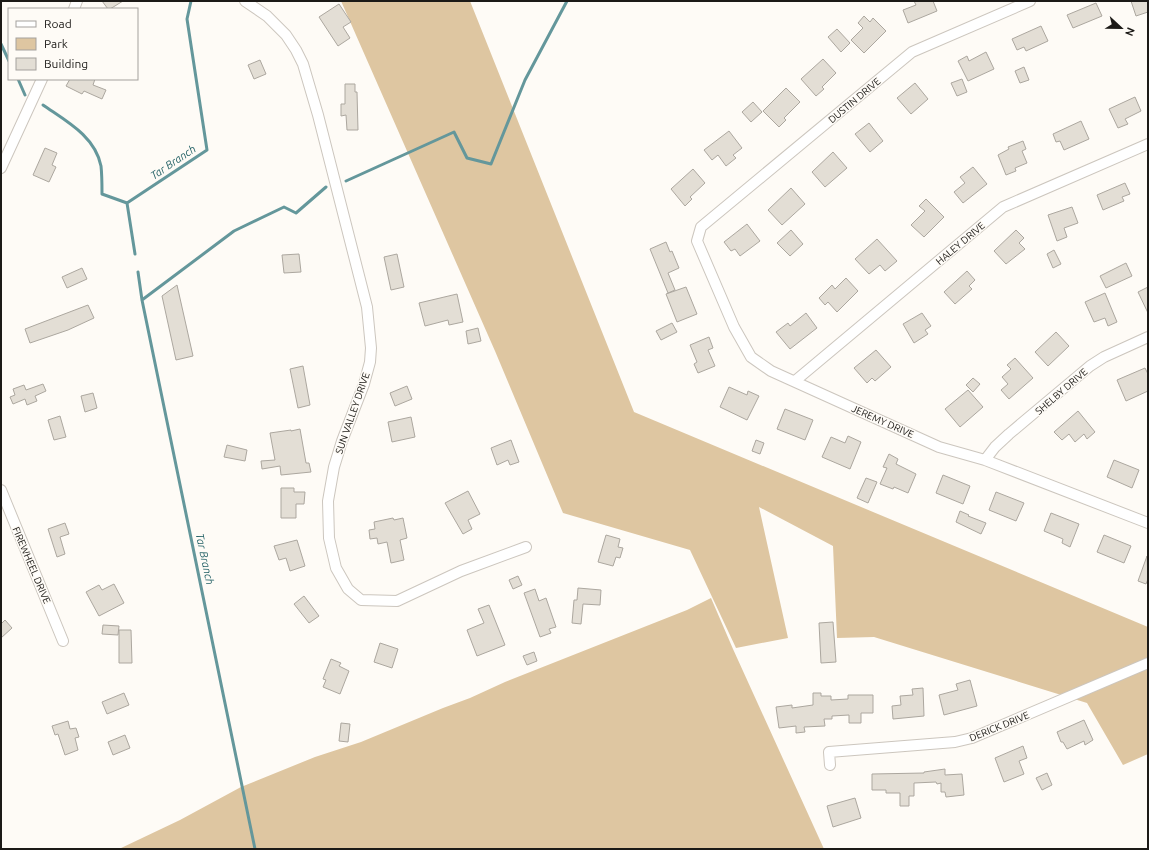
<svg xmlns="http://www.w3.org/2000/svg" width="1149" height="850" font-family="Ubuntu,sans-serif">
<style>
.green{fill:#dec6a1}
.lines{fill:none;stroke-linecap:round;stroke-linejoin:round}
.stream{stroke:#64979b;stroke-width:3}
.building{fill:#e3ded5;stroke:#aca79f}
.street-casing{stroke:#ccc6be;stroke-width:12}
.street{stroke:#fff;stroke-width:10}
.labels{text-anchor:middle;stroke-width:3;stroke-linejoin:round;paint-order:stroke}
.street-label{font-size:10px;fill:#1c1a17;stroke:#fefbf6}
.water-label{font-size:11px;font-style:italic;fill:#1f5e63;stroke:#fefbf6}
</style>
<rect width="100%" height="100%" fill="#fefbf6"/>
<path class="green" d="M341,1H470L634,412L1148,627V754L1123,765L1087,703L874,637L837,638L833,546L759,507L788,638L736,648L690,550L563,513L495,351Z
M711,598L733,649L824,849H119L180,820L241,787L315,757L361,742L443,708L470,698L505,682L687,610Z"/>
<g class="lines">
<path class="stream" d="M1,44L9,61
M18,79L25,95
M43,105C66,121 95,136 101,166C102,175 102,185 102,194L127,203
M346,181L454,132L467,158L491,164L525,80L567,1
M135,254L127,203L207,150L187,19L191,1
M138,272L142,300L255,849
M142,300L234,231L284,207L296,213L326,187"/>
</g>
<path class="building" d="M102,1H123L110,9H108Z
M914,1H933L937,11L908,23L903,10L916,5Z
M1131,1H1148V12L1136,16Z
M1096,3L1102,16L1073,28L1067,15Z
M339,4L351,22L343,27L350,38L338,46L319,17Z
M864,16L870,22L873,18L886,31L864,53L851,40L863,28L858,23Z
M1041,26L1048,41L1026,51L1024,47L1017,50L1012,39Z
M837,29L850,43L841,52L828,37Z
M986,52L994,69L968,81L958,61L967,56L969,61Z
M823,59L836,73L822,87L824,89L816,96L801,79Z
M260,60L266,74L254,79L248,65Z
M1024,67L1029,80L1020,83L1015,71Z
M70,79H95L93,85L106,90L102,99L84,91L82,94L66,86Z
M962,79L967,92L957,96L951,83Z
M915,83L928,99L911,114L897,98Z
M345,84H355V92H357L358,130H347L346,115L341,116V104H345Z
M786,88L800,102L784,118L786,120L779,127L763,111Z
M1135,97L1141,111L1125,119L1128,124L1118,128L1109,109Z
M753,102L762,112L751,122L742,112Z
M1081,121L1089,139L1064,150L1060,141L1056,142L1053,134Z
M869,123L883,141L870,152L855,134Z
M729,131L742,148L733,155L736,158L726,166L718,155L712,160L704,150Z
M1023,141L1026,149L1022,151L1027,163L1015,168L1016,171L1006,175L998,155L1009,149L1008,147Z
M45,148L57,153L52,165L56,167L49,182L33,175Z
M833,152L847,168L825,187L812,172Z
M973,167L987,184L963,203L954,192L965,183L960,177Z
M693,169L705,183L690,197L692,199L685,206L671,189Z
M1125,183L1130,194L1122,197L1124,201L1103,210L1097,195Z
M791,188L805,204L782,225L768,210Z
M926,199L944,217L924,237L911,225L925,211L919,206Z
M1072,207L1078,223L1064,228L1067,237L1057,241L1048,215Z
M747,224L760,241L740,256L735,249L731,251L724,242Z
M791,230L803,244L790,256L777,243Z
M1016,230L1024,238L1019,243L1025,249L1006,264L994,251Z
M877,239L897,261L885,271L880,265L869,274L855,259Z
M666,242L670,252L672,251L679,268L668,273L675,290L668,293L650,249Z
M1054,250L1061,264L1053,268L1047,254Z
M299,254L301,272L284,273L282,255Z
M397,254L404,287L391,290L384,257Z
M1126,263L1132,276L1106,288L1100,276Z
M82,268L87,279L67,288L62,277Z
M967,271L975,280L969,286L972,289L955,304L944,292Z
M846,278L858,291L837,312L828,302L825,305L819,298L832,285L835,289Z
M177,285L193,356L176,360L162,296Z
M686,287L697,314L677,322L666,294Z
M1148,287V313L1138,292Z
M1105,293L1117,322L1108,326L1105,318L1094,322L1085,302Z
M457,294L463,322L449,325L448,320L425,326L419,303Z
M88,305L94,318L68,330L30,343L25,329Z
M806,313L817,328L790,349L776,332L788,323L790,326Z
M922,313L931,326L925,330L928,334L914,343L903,324Z
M672,323L677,332L661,340L656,331Z
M478,328L481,341L468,344L466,331Z
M1056,332L1069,346L1048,366L1035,352Z
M709,337L713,348L708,350L715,366L698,373L694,364L697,362L690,345Z
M876,350L891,367L875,381L872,378L867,383L854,368Z
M1015,358L1033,378L1009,399L1001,390L1008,384L1002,377L1011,369L1007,365Z
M303,366L310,405L298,408L290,369Z
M1145,368L1148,374V391L1126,401L1117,380Z
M973,378L980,384L973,392L966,385Z
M43,384L46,391L35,396L37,401L27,405L25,399L13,404L10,397L15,395L13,389L24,385L26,390Z
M407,386L412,399L395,406L390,393Z
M729,387L747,395L748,391L759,396L747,420L720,407Z
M968,390L983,407L960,427L945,409Z
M93,393L97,408L85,412L81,396Z
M785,409L813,420L805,440L777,429Z
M1078,411L1095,432L1087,439L1084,434L1075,442L1069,434L1062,440L1054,432Z
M60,416L66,437L54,440L48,420Z
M411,417L415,437L392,442L388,422Z
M300,429L306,463H309L311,472L281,475L280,466L262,469L261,461L275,460L270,433L291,430V431Z
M848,436L861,442L850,469L822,457L831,437L845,443Z
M511,440L519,462L510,465L508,460L497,465L491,448Z
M756,440L764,443L760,454L752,451Z
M227,445L247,450L245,461L224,457Z
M889,454L898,459L896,464L916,474L908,493L894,487L893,489L880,484L887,468L883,467Z
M1114,460L1139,470L1132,488L1107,477Z
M943,475L970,486L963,504L936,493Z
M866,478L877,482L868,503L857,498Z
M281,488H294V492H305L304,504H296V518H281Z
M468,491L480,514L468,520L472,529L463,534L445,503Z
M996,492L1024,503L1016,521L989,510Z
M960,511L969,515L968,516L986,523L981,534L956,522Z
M1051,513L1079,524L1070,547L1062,543L1063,539L1044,531Z
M393,518L394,520L403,518L407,538L400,540L404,560L391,563L387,542L378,544L377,538L370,539L369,530L375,529L374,522Z
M65,523L69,534L60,537L65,554L57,557L48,529Z
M606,535L620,539L618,547L623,548L620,558L616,557L613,566L598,562Z
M1104,535L1131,546L1124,563L1097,552Z
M297,540L305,566L290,571L286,558L279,560L274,546Z
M1147,556L1148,579L1146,584L1138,581Z
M518,576L522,585L513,589L509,580Z
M114,584L124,603L99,616L86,592L99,585L102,590Z
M578,588L601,590L600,605L583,604L581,624L572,623L574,600H577Z
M535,589L539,601L546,598L556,627L549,629L551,633L540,637L524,593Z
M304,596L319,616L309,623L294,604Z
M489,605L505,645L477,656L467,630L484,623L478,609Z
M5,620L12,628L1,638V624Z
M833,622L836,662L821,663L819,623Z
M103,625L119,626L118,635L102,634Z
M119,630H131L132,663H119Z
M380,643L398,649L392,668L374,662Z
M534,652L537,661L527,665L523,656Z
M331,659L341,663L339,666L349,671L340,694L323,687L326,680L323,679Z
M970,680L977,706L944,715L939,695L958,690L956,684Z
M923,688L924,716L893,719L892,706L901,705L900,696L913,695L912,689Z
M124,693L129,705L107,714L102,702Z
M813,693H821V696H831V700L848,699V695H873V713H861V723H849V715L832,716V719H824L825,726L804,727L805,732L796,733V726L779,728L776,707L792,705V708L813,705Z
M1084,720L1093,740L1085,745L1084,741L1067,749L1063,742H1061L1057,732Z
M68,721L70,729L76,728L79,737L75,738L78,750L65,755L58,734L55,735L52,726Z
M341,723L350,724L348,742L339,741Z
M125,735L130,748L113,755L108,742Z
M1023,746L1027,758L1019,761L1024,774L1004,782L995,758Z
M945,769V775L962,774L964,795L946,797L945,792H941V783L937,784L936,782L914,783V796H909V806H900V793H886V790H872V774L924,773V772Z
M1047,773L1052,785L1042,790L1036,778Z
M855,798L861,818L833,827L827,806Z"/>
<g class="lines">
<defs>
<path id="street" d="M245,1L267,16L286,35L296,50L303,64L318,115L367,307L371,348L370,362L364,384L342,441L334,467L328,501L329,538L336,568L348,589L361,600L397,601L461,571L526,547
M1030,1L912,52L701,227L697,241L734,327L751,357L771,371L939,447L985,460L1148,523
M74,9L77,1
M1,168L42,79
M795,381L1003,207L1148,144
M985,460L995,447L1009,434L1090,366L1104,357L1148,337
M1,490L63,641
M830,765L829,752L955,742L972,738L1148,663"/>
</defs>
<use href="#street" class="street-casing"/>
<use href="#street" class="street"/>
</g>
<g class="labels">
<g class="street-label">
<text transform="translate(854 100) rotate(-40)" y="4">DUSTIN DRIVE</text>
<text transform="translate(960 243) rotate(-40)" y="4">HALEY DRIVE</text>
<text transform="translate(1061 391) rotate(-41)" y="4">SHELBY DRIVE</text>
<text transform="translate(352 413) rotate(-71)" y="4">SUN VALLEY DRIVE</text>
<text transform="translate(883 421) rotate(24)" y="4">JEREMY DRIVE</text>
<text transform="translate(32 565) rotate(67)" y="4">FIREWHEEL DRIVE</text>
<text transform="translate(999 726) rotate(-22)" y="4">DERICK DRIVE</text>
</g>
<g class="water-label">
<text transform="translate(173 162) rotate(-34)" y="4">Tar Branch</text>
<text transform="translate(205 559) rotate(78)" y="4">Tar Branch</text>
</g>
</g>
<rect width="1149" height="850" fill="none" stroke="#1c1a17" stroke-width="4"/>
<rect x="8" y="8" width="130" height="72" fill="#fefbf6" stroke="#a4a19d"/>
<rect x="16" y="21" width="20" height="6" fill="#ffffff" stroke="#a4a19d"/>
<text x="44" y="28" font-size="12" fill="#1c1a17">Road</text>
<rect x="16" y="38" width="20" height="12" fill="#dec6a1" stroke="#a4a19d"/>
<text x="44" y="48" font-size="12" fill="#1c1a17">Park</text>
<rect x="16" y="58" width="20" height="12" fill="#e3ded5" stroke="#a4a19d"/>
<text x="44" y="68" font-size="12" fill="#1c1a17">Building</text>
<g transform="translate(1121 28) rotate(112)" stroke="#fefbf6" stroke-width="3" paint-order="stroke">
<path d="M0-3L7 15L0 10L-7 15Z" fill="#1c1a17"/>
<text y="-6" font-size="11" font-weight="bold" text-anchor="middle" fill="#1c1a17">N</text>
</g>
</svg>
